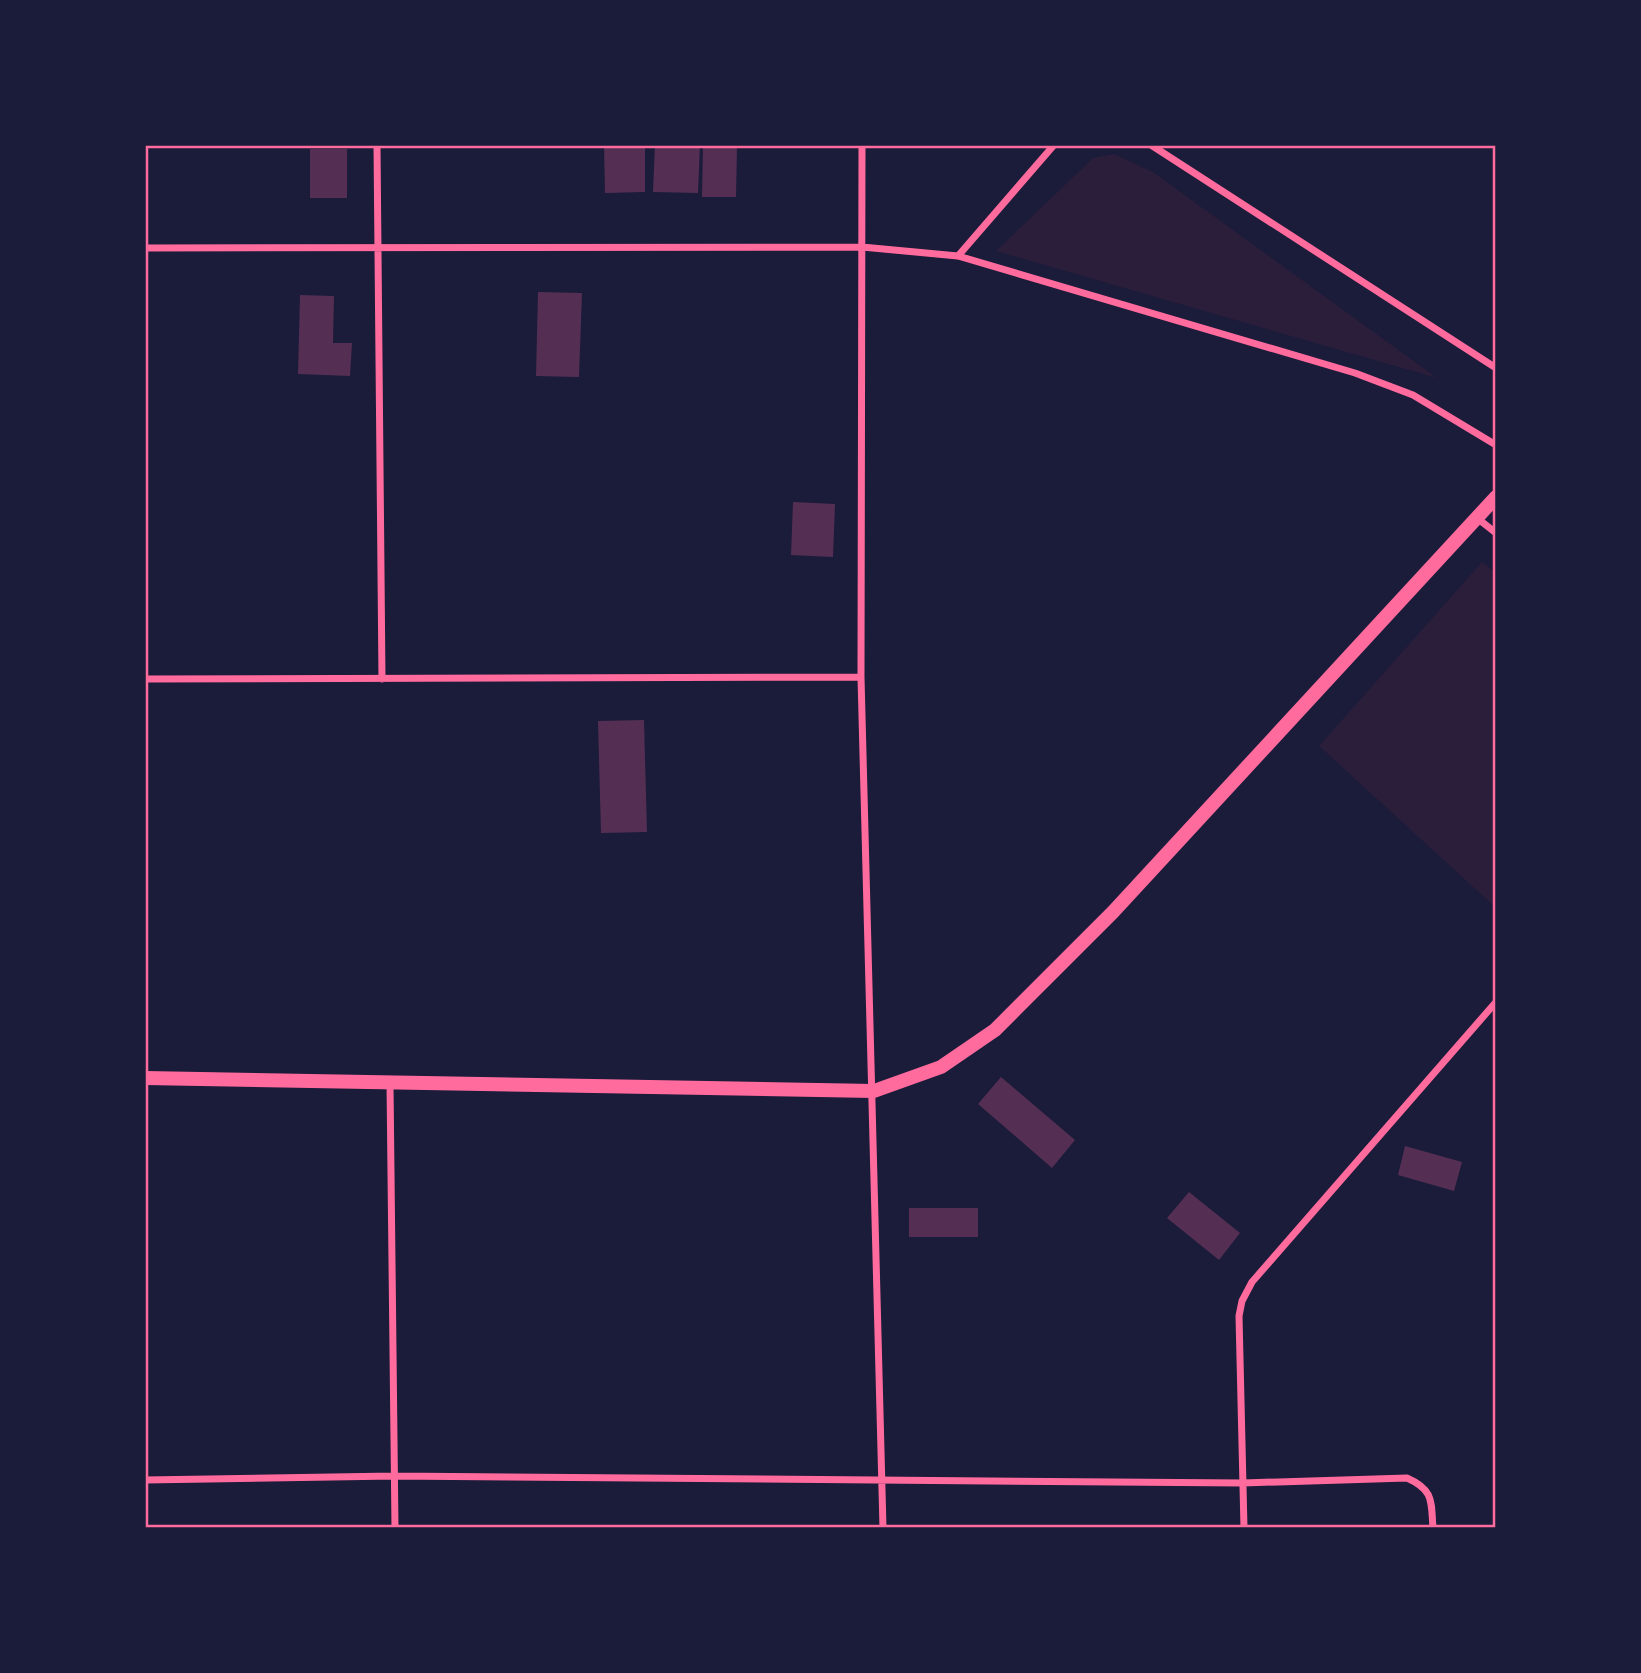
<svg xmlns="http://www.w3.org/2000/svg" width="1641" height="1673" font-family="'Exo 2',sans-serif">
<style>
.green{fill:#2a1e3b}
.building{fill:#542f53}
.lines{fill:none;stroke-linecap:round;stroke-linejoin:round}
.minor{stroke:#ff6b9d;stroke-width:7}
.secondary{stroke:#ff6b9d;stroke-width:14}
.neatline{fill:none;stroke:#ff6b9d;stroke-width:2.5}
</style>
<rect width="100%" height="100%" fill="#1b1b3a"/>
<path class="green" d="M1114,154L1153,172L1437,378L996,251L1093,158Z
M1482,562L1496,573V908L1319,746Z"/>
<path class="building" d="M604,145H645V192L605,193Z
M655,145H700L698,193L653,192Z
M703,145H737L736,197H702Z
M310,149H347V198H310Z
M538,292L582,293L579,377L536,376Z
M300,295L334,296L333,343H352L350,376L298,374Z
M793,502L835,504L833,557L791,555Z
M644,720L647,832L601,833L598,721Z
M1001,1077L1075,1140L1052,1168L978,1104Z
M1405,1146L1462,1162L1454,1191L1398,1175Z
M1189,1192L1240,1233L1219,1260L1167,1218Z
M909,1208H978V1237H909Z"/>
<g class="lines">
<path class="minor" d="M377,145L382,679
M862,145L861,677L883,1528
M1151,145L1496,368
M145,248L862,247L958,256L1355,373L1413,395L1496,445
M958,256L1054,145
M1477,518L1496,533
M145,679L861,677
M390,1084L395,1528
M145,1480L394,1476L1243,1483L1407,1478C1434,1490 1431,1501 1433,1528
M1244,1528L1239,1316L1242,1301L1252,1282L1496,1002"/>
<path class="secondary" d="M145,1078L874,1091L941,1067L995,1030L1113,912L1496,497"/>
</g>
<rect width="1641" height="1673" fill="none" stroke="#1b1b3a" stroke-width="294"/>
<rect x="147" y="147" width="1347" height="1379" class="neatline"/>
</svg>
